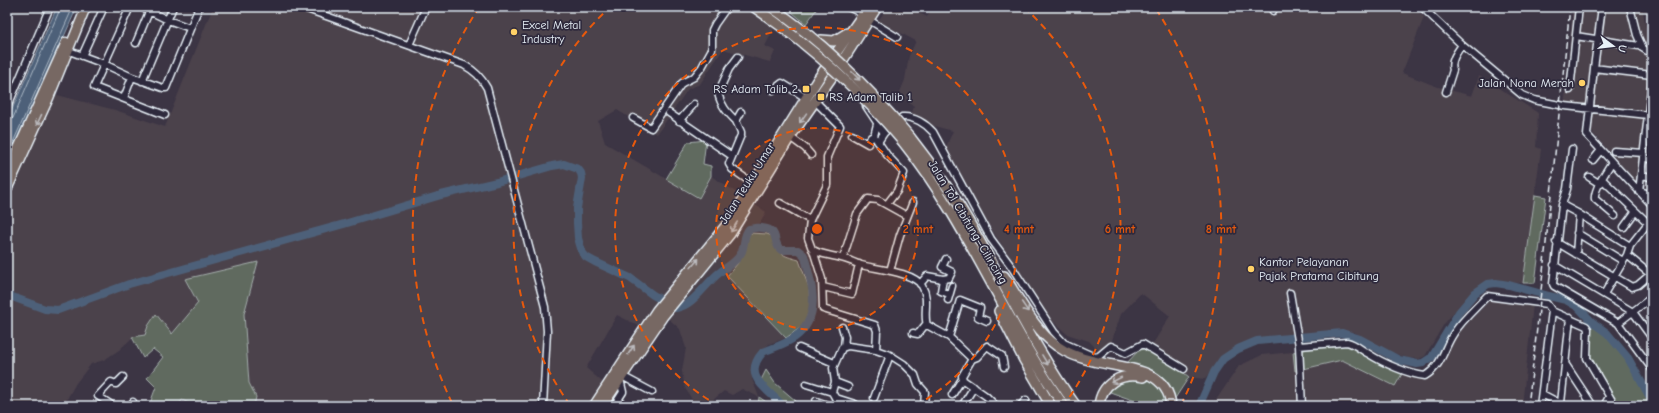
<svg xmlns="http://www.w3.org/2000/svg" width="1659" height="413" font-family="'Comic Neue',sans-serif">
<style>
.built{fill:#4c424c}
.green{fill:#616b5f;stroke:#a4aeac}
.water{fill:#4e6179;stroke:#8c9bac}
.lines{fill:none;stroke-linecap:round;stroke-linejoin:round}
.shore{stroke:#aab7c5;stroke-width:1}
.river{stroke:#4e6179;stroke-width:8}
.minor-casing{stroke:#e8f1f8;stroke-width:9}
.major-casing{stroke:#e8f1f8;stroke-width:11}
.highway-casing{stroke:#e8f1f8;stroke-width:12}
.minor{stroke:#2f2a3d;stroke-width:6}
.major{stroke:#776864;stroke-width:8}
.highway{stroke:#776864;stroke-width:9}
.rail{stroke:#e8f1f8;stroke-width:1.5;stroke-dasharray:6 3;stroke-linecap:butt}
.highway-bridge-casing{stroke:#e8f1f8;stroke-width:12;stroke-linecap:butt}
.highway-bridge{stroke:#776864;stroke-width:9}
.oneway{stroke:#bbbabd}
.ring{fill:none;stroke:#e8590c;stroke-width:2;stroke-dasharray:7 5}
.poi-dot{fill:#ffd166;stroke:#2f2a3d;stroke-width:1.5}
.labels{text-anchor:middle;stroke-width:3.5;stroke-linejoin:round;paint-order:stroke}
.poi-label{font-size:12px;fill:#e8f1f8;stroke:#2f2a3d;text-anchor:start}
.street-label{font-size:12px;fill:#e8f1f8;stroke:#2f2a3d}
.centre{fill:#e8590c;stroke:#2f2a3d;stroke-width:2}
.ring-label{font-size:12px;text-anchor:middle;font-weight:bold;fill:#e8590c;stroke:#2f2a3d;stroke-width:3.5;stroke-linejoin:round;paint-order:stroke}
</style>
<rect width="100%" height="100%" fill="#3c3544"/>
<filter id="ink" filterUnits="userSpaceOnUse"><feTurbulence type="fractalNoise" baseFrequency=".025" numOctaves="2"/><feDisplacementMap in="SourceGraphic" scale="8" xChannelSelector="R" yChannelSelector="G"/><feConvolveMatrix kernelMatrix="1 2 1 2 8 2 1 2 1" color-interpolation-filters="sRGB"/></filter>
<g filter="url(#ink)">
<path class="built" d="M213,7H785L765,46L775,51L770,62L723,49L700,84L688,89L657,134L617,110L598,121L605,143L699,198L711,176L766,212L758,227L750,233L738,263L727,276L786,338L769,344L761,352L753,368L752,379L759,397L742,389L732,395L724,391L714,399L710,406H696L685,388L682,371L686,348L680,329L658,309L643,328L617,315L586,368L608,387L605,394L621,406H254L256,397L249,383L244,314L258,263L185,280L198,303L172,334L156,315L148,325L145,335L133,337L119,350L104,360L91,364L76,383L63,406H7V205L53,94L115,110L165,127Z
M888,7H908L927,17L933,7H1413L1424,17L1402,73L1438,87L1472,96L1479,76L1538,113L1536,147L1541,149L1523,283L1489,282L1479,287L1465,299L1444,324L1425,356L1419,359L1408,358L1384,350L1354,332L1259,338L1225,356L1205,379L1189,377L1151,347L1170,316L1141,293L1121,314L1108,352L1095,347L1089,341L1067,334L1049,318L943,154L953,131L923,123L911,116L914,106L905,100L900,92L905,80L909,56L916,41L878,21Z
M1573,7H1642L1648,38L1652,41V90L1642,189L1591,131L1590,111L1564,109Z
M1491,299L1533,304L1522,406H1212L1239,366L1262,355L1293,352L1295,371L1342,360L1395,386L1402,374L1426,379L1438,372L1454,338Z"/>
<path class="green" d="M786,7H818L806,24Z
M706,140L703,164L711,166V176L699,198L666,179L688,142Z
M1535,195L1546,197L1535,283H1523Z
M750,233L767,234L774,237C779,255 781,255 799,260L809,288L810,308L804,325L786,338L727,276L738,263Z
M258,262L244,314L249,383L256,397L254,406H195L182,400L178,406H149L156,387L147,378L163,357L153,349L143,358L132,337L145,335L148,326L156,314L172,334L198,303L185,279Z
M1592,322C1622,344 1634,369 1652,401V404L1650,406H1620L1588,354Z
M1336,344L1360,349L1377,362L1402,374L1395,386L1342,360L1295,371L1293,352Z
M1151,347L1189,377L1170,406H1149L1110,392L1126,364L1139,350Z
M766,370L775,383L796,401V406H781L763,388L761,380Z
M759,397L772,406H758Z"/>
<path class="water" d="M57,7H77L7,166V121Z"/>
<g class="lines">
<path class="shore" d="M7,121L13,118L61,7
M7,156L73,7"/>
<path class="river" d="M7,295L45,309L58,310L129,284L344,224L441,195L497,182L552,166L564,164L578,169L581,173L582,178L577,208V223L578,238L582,252L586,257L595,262L630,278L653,295L676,308C693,306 706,283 719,273C726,267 735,263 740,255C746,247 742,237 749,229C754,228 757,227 762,228C781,230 771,242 781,250H798L804,255C812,283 823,317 794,338C785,344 773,348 763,352C740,378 770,390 783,406
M1199,406L1214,372L1223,359L1238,349L1257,341L1342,333L1360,339L1399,360L1417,364L1423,363L1432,357L1459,312L1475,293L1488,284L1496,283L1509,285L1549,296L1566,300L1578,307L1592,322L1607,333L1628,358L1652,401"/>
<defs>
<path id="minor" d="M130,7L94,87L165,115
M141,7L168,20L190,28
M301,7L464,65C475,71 481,77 487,88L545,307L547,331L543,406
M848,7L863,14
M1422,7L1462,45L1522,95L1534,100L1565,106L1648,115
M1602,7L1594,68L1587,135L1652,205
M1630,7L1637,35L1642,46
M7,11L8,7
M1273,11L1274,7
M869,20L897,37
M1576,36L1639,46L1652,54
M136,43L151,7
M409,45L426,7
M64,49L104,64L132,77L163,88H166L199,7
M82,56L104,7
M1594,68L1652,75
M142,81L173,7
M773,90L782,83L806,98
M1570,90L1579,7
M1446,92L1453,70C1450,61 1457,52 1462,45
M124,98L132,77
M815,101L840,126L827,157V185L810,220L808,238L812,249C819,255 832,255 841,258C848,259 854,263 861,265C876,269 914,272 922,286C930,299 923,314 927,325L949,337L972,359
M866,106L884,133
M7,108L50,7
M741,112L736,121L741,132V135L729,164L732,169L752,183
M669,113L732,156
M633,118L651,128L682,83L694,77L702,67L712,49V30L715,24L727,7
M679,121L694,104
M736,121C727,112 721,106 718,93L729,69L738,57
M877,124L874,136L887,155L904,173L897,191L887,204
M852,135L868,144L871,137L874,136
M790,137L805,148L811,155
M878,142L884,133L902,117C914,116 926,124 933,132L991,239L1011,266L1054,332L1064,343L1095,357L1099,356L1111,346L1126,353L1143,344L1184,369
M1614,151L1644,153
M1643,157L1652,160
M1593,160L1601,150
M1612,162C1607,170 1593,191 1595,199L1615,216
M1641,174L1652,178
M1589,177L1600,184
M1603,180L1648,223
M1640,191L1652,195
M1639,192L1652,80
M780,203L810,220
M1562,205L1567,189L1572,149
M1624,227L1635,212
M1577,233L1623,261
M1556,242L1632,287L1638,285L1652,273
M1630,246L1579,214L1562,205L1553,284L1554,286L1618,323L1652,369
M813,250L822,279L823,309L875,325L877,331L876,350L890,355L904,364L915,375L918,384L925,392L924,406
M1576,254L1579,214
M1627,255L1650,274
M843,258L857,214L868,199L878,200L907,216
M1554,265L1633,312L1652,338
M890,271L900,235L913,202
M943,279L941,291L949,294
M920,284L927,276L943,279L949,278L952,272L942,267L946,259
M823,287L852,294L859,264
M1290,293L1299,346L1302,406
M1604,294L1627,255L1630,246L1652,218
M948,300L952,286
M1618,323L1652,297
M842,327L845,337L844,347
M913,333L918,334L926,324
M949,337L960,300L980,308L978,317L987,321
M1299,346L1347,342C1356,344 1361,350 1369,354C1383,363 1408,374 1425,376C1443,365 1443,349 1454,333C1462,320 1476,308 1487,296L1547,304L1552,311
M799,348L834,363
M1566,365L1593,406
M622,376L652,392
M835,382L848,387
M806,384L832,392
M1542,394L1565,406
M952,395L962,379
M836,398L855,404
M874,398L890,355
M816,401L830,406
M1561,403L1570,318
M113,406L98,396L111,382L116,384L123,377
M130,406L133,402
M614,406L623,392L620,379
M837,406V401L832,392L835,382L833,368L842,348L848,346L876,350
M962,406L974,387
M996,406L986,396L963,380L962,376L972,359L977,357L987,346L1002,356L1004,367
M1020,406L1026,400
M1540,406L1552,311L1586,326L1588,329L1587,358L1615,406
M1604,406L1609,397"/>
<path id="major" d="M7,173L66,42
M7,190L49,98L86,7"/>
<path id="highway" d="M821,40L834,41L847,33
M910,137C930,163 950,189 966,217C1003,280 1033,347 1076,406
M903,142C968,223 1005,322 1064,406
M1004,276C1019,298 1035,331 1057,346C1068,354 1080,358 1093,361C1121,368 1168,367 1171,406
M999,311L1024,360L1051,406
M594,406L657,310L729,222L818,79L868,7
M602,406L663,316L730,234L790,137L834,74L877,7
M1099,406C1101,383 1122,372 1143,377"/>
</defs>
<use href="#minor" class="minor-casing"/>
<use href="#major" class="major-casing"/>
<use href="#highway" class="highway-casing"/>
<use href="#minor" class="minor"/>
<use href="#major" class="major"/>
<use href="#highway" class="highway"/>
<path class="rail" d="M1528,406C1544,273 1556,140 1570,7"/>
<defs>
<path id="highway-bridge" d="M754,7C811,46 859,89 903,142
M771,7C825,43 869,88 910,137"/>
</defs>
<use href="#highway-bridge" class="highway-bridge-casing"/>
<use href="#highway-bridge" class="highway-bridge"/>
</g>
<defs><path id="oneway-shaft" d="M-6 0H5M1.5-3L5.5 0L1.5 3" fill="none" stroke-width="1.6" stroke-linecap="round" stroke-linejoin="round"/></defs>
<g class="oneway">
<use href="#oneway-shaft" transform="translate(856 76) rotate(46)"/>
<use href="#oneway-shaft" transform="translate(803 118) rotate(125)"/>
<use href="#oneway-shaft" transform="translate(39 120) rotate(115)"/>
<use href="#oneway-shaft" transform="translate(734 227) rotate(123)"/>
<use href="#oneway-shaft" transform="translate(695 263) rotate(-50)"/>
<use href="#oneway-shaft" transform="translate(1025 307) rotate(56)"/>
<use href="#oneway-shaft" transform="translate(631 350) rotate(-57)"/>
<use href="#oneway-shaft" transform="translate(1045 360) rotate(59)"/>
<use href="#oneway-shaft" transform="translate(1116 380) rotate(153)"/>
</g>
</g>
<circle cx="817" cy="229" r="101" fill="#e8590c" fill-opacity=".12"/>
<g class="ring">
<circle cx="817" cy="229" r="101"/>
<path d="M719 406A202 202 0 1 1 915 406"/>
<path d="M570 405A303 303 0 0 1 610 7M1024 7A303 303 0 0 1 1064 405"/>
<path d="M452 403A404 404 0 0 1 478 9M1156 9A404 404 0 0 1 1182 403"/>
</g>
<g class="poi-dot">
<circle cx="514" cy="32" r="4"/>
<circle cx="1582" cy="83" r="4"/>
<rect x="802" y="85" width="8" height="8" rx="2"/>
<rect x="817" y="93" width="8" height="8" rx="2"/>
<circle cx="1251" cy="269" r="4"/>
</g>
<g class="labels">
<g class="poi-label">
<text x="522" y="29">Excel Metal<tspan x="522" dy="14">Industry</tspan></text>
<text x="1574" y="87" text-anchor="end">Jalan Nona Merah</text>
<text x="798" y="93" text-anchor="end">RS Adam Talib 2</text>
<text x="829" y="101">RS Adam Talib 1</text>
<text x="1259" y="266">Kantor Pelayanan<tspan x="1259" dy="14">Pajak Pratama Cibitung</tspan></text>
</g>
<g class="street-label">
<text transform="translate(747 183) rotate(-58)" y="4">Jalan Teuku Umar</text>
<text transform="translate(968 222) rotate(59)" y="4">Jalan Tol Cibitung–Cilincing</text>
</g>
</g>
<circle cx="817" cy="229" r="6" class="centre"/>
<g class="ring-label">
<text x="918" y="233">2 mnt</text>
<text x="1019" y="233">4 mnt</text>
<text x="1120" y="233">6 mnt</text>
<text x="1221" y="233">8 mnt</text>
</g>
<rect width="1659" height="413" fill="none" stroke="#2f2a3d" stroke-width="24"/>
<rect x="12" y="12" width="1635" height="389" fill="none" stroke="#e8f1f8" stroke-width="1.5" filter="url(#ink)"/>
<g transform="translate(1613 46) rotate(105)" stroke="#2f2a3d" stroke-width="3" paint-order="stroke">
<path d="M0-3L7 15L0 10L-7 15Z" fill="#e8f1f8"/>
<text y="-6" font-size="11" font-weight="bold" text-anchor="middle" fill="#e8f1f8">U</text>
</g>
</svg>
